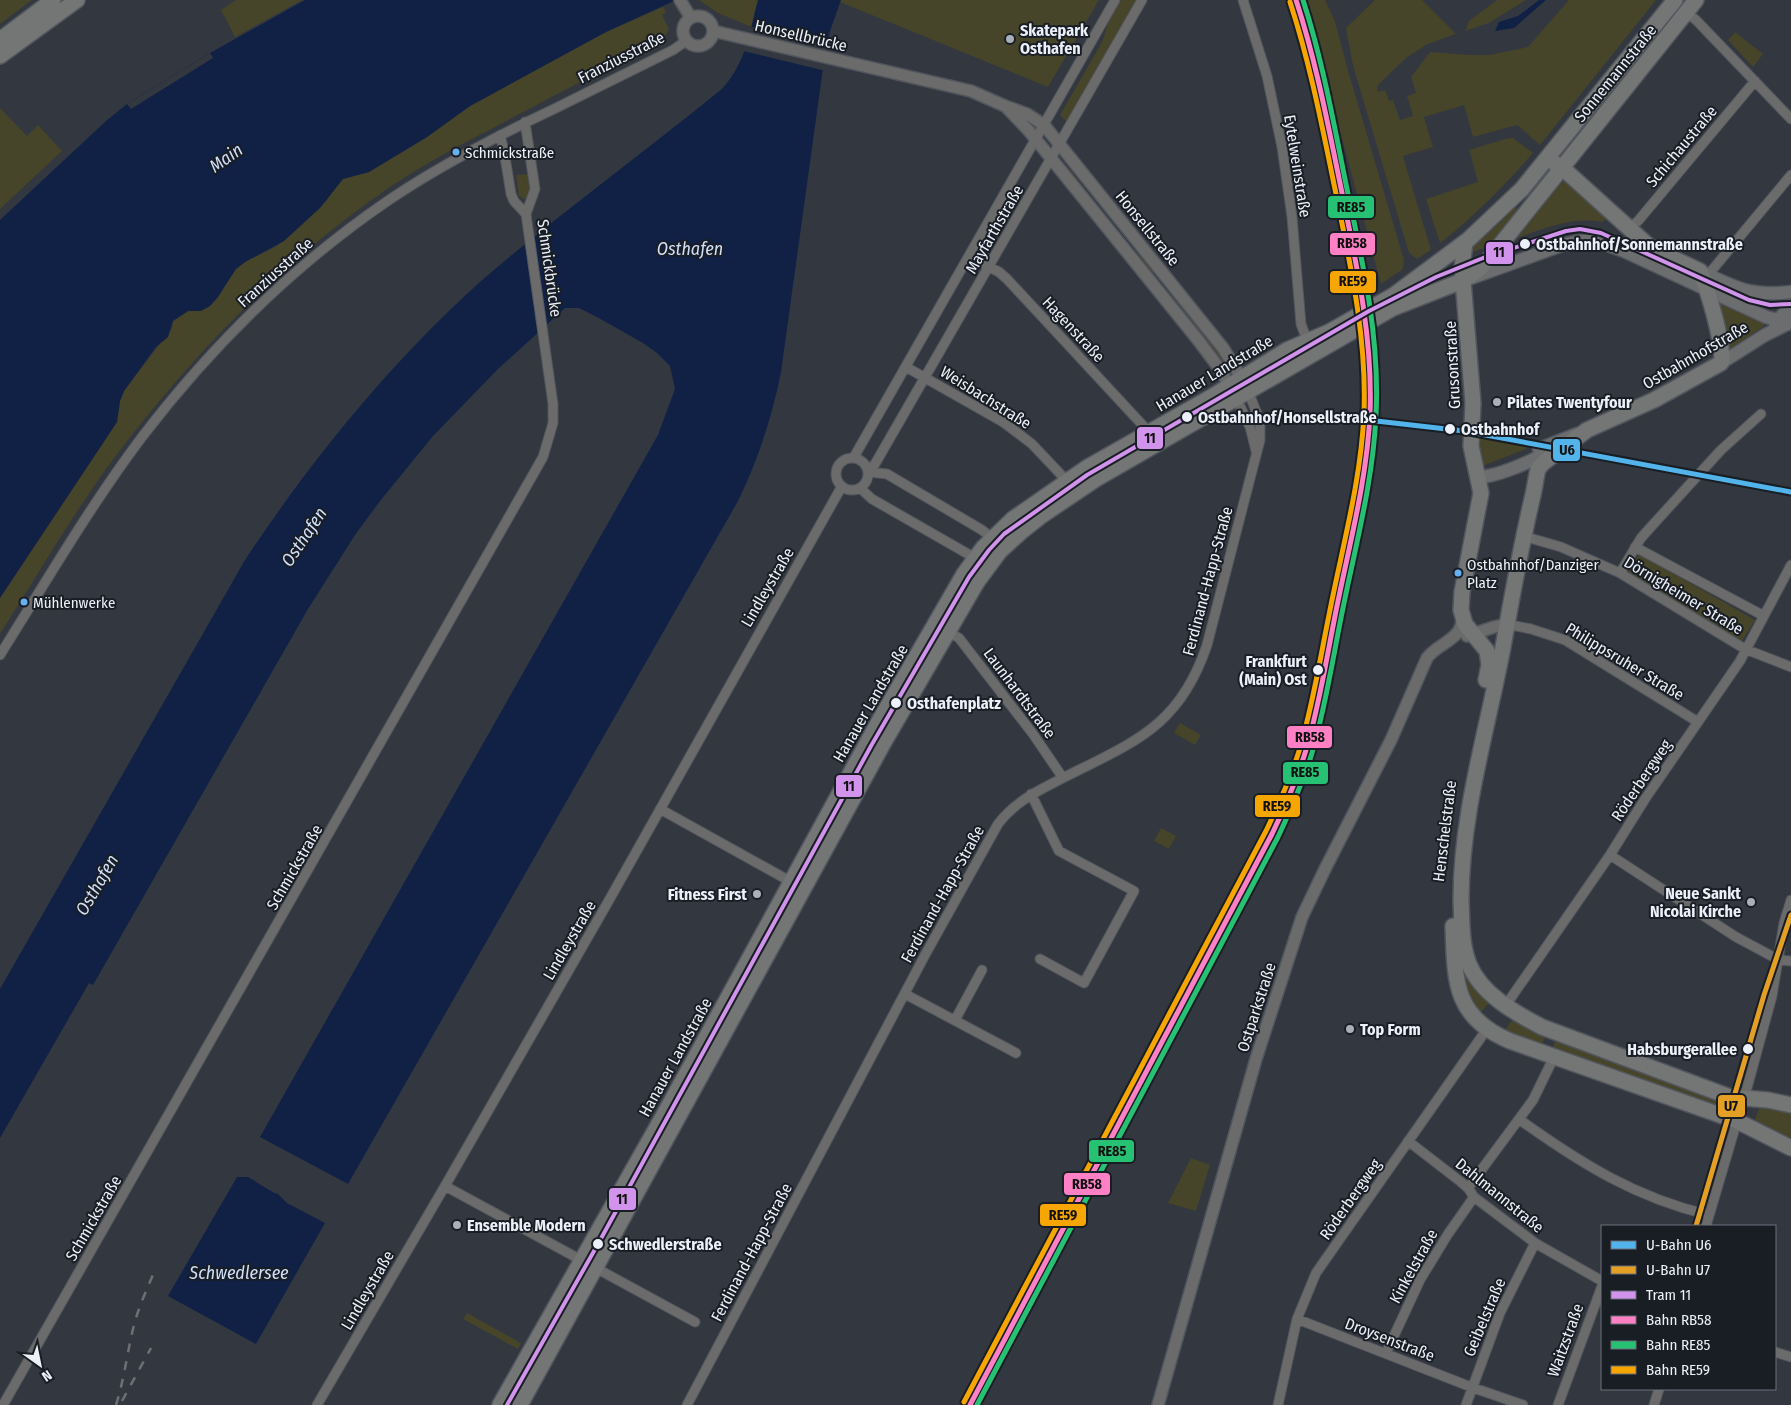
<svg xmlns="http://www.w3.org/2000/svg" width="1791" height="1405" font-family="'Fira Sans Condensed',sans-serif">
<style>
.green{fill:#464429}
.water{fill:#102145}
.pier{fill:#333740}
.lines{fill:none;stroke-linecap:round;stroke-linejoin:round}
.minor-casing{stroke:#51555d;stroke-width:11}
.tertiary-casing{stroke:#51555d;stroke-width:14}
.secondary-casing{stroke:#51555d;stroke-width:15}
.primary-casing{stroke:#51555d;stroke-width:18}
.minor{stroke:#6a6b6a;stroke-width:9}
.tertiary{stroke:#6a6b6a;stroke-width:11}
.secondary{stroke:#6c6d6e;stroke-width:12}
.primary{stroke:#747575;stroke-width:15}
.rail{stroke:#6e6f72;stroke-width:2.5;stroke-dasharray:9 9;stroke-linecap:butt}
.rail-1-casing{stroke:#191d24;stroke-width:9}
.rail-2-casing{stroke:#191d24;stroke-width:9}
.rail-3-casing{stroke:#191d24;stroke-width:9}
.rail-1{stroke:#ff80c5;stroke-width:5}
.rail-2{stroke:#26c172;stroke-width:5}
.rail-3{stroke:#f7a600;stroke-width:5}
.tram-1-casing{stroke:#191d24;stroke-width:8}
.tram-1{stroke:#d193ec;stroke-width:4}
.metro-1-casing{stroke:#191d24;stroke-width:9}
.metro-2-casing{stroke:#191d24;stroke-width:9}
.metro-1{stroke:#53b4eb;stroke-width:5}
.metro-2{stroke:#e4a024;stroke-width:5}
.poi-dot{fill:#abafb9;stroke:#191d24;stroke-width:2}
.bus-dot{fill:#66b1f2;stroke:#191d24;stroke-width:2}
.stop-dot{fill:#ebf0fa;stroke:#191d24;stroke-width:2}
.labels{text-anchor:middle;stroke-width:4;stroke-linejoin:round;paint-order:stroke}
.bus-label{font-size:15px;fill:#ebf0fa;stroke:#191d24;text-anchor:start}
.poi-label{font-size:16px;font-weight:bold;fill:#ebf0fa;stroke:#191d24;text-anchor:start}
.street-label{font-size:16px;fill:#ebf0fa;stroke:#191d24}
.stop-label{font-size:16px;font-weight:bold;fill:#ebf0fa;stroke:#191d24;text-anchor:start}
.water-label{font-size:18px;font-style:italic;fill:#cfdffb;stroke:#191d24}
.line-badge{stroke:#191d24;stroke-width:2}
.pale-badge-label{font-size:14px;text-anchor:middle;font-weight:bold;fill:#111}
</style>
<rect width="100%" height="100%" fill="#333740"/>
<path class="green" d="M0,0H32L0,24Z
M236,0H302L235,37L221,10Z
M699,0H758L751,27L718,13Z
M841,0H1099L1048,87L840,2Z
M1121,0H1137L1067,122L1060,115L1102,42L1108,23Z
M1305,0H1325L1335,21L1347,67L1404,260L1403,269L1381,284Z
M1375,0H1422L1456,34L1428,44L1407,57L1378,85L1377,92L1385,90L1389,101L1393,100L1400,120L1413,116L1407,96L1416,93L1411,77L1430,52L1470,55H1489L1528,47L1569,0H1656L1540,145L1517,125L1473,137L1464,105L1424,117L1433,147L1403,156L1431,250L1417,259L1409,253L1353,66L1346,28Z
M1497,0H1526L1489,23L1465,31L1469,21Z
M663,7L666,12L662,15L669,29L663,39C606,69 549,98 493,128C458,146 423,165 390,187C290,255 203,344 128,440C81,499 41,570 0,634V598L117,422L120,401L124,391L172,328L173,321L188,311H201L236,269L245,262L277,246L327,200L335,186L343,179L369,172L427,137L470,106L606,32Z
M1735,32L1763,54L1753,67L1728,40Z
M0,108L27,136L38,125L62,151L0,209Z
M1513,138L1533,153C1504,186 1475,216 1440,243L1426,199L1478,182L1469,150L1505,139Z
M1067,166L1130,246L1156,272L1225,360L1223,362L1156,275L1142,263L1065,168Z
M528,174L531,194L528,199H523L519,196L516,175Z
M1567,181L1608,215L1603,222C1573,216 1545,228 1517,238L1559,185L1563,182Z
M1515,207L1517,209L1512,220L1494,245L1469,253L1471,248L1501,222Z
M1716,297L1766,322L1764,326L1727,351Z
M1475,422C1489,424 1495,430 1510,431L1509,439L1528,441L1526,449L1485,465H1481Z
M1639,554L1755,620L1742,641L1628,574Z
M1180,723L1201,735L1195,745L1174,733Z
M1161,828L1176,836L1169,849L1154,841Z
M1461,955L1492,999L1479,1015L1467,997Z
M1514,1017L1549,1034L1544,1039L1542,1046L1503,1033Z
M1560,1039L1723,1100L1719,1110L1553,1048L1554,1043Z
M1760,1105L1791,1111V1142L1754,1123Z
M1191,1158L1210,1165L1196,1211L1168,1203Z
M467,1313L521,1343L518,1349L463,1319Z"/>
<path class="water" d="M305,0H676L606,32L470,106L427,137L369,172L343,179L320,208L284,241L245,262L236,269L218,297L210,306L201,311H188L173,321L168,337L156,347L124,391L120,401L117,422L0,598V220L106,121L127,104L210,53Z
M758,0H841L830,31L824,61L781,372C772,418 758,459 738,501L348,1184L260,1137L658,435L675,389L670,366L657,353L643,343L597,317L579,308H565L498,369L433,436L380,501L355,535L308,609L93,985L89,983L0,1138V989L245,560C312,459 390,363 481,281C540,230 603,183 664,135C684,119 704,104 723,88C747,60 749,34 758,0Z
M1539,0H1546L1514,28L1495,31L1499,22L1518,16Z
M237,1177H248L276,1194L277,1193L287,1203L325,1223L256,1344L168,1296Z"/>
<path class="pier" d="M748,26L830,45L826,71L743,51Z
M210,53L213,58L131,109L127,104Z"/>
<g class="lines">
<defs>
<path id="minor" d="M1243,0L1267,76L1282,147L1292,217L1301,324L1307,340
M1686,12L1696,20L1791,119
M500,135L504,151L511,194L514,201L526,214
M1629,228L1638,221L1755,81
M970,257L999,272L1007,279L1149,432
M1708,275L1791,175
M906,367L1003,422L1019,434L1032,444L1067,481
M1236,398L1250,427L1256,451
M854,457L1115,0
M836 474a16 16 0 1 1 32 0a16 16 0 1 1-32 0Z
M868,471L875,464L1142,0
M869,472L887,474L982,530L992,538
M860,488L872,499L975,558
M1523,536L1561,547L1620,573L1745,649L1791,667
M1635,547L1764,616
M1620,573L1641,538L1649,529L1721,450L1761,414
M1506,624L1531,629L1565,640L1698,722
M948,632L959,638L1033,734L1063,778
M0,655C46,582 90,506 142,437C211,347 295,264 389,200C442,164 499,135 556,108C595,89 634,69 673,50L686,41
M1031,794L1059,851L1134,891L1084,983L1040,959
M660,809L795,884
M1610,855L1736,937L1779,960L1791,961
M905,994L1016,1053
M1506,1005L1610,855L1645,799L1740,661L1791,565
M955,1020L982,970
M1744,1099L1772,996L1784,923L1791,900
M1520,1120C1580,1163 1636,1198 1709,1215
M1408,1141L1461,1182L1468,1188L1474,1197L1535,1243L1602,1281
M445,1186L695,1322
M1468,1188L1533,1100L1554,1057
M1706,1226L1737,1121
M1297,1319L1471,1387L1523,1405
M1775,1352L1791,1357
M1386,1353L1420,1280L1448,1234L1474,1197
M3,1405L543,457L553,423V404L526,214L535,189L525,122
M317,1405L445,1186L608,902L842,486
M687,1405L925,955L998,824C1014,803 1035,792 1059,780C1131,743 1179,729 1207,645L1260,440V421L1248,391
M1278,1405L1297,1319L1316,1273L1487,1029
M1466,1405L1500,1313L1535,1243
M1558,1405L1602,1286
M1654,1405L1659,1389"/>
<path id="tertiary" d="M680,0L691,18
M683 31a15 15 0 1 1 30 0a15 15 0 1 1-30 0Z
M713,31L971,91L1005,106L1027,114L1044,125L1223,348L1246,385
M1008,109L1029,131L1198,340L1219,368L1233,391
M1467,636L1494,627L1506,624
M1158,1405L1256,1059L1302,917L1325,869L1391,740L1427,658C1439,642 1463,640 1462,617"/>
<path id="secondary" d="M1700,271C1736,288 1750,297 1791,292
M1471,278L1562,245L1579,241H1597L1624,251L1766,317L1778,320L1791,319
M1775,323L1791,306
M1721,363L1765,335L1791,322
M1539,449L1577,434
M1478,477C1496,477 1534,461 1550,450"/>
<path id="primary" d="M0,40L53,0
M0,56L77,0
M1553,162L1568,173L1651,248L1700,271C1709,294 1722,337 1722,361L1721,363L1654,400L1587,430L1543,463L1538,469C1536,477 1535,486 1533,495C1521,545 1512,596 1503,647C1487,731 1461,814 1461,900C1462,922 1461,944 1469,964C1481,994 1515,1013 1542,1027L1730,1097L1768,1100L1791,1105
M1465,242L1462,268L1473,403L1471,446L1481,493L1462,592L1461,610L1465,624L1487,651L1489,665L1486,680
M1453,926C1455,980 1453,1017 1510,1041L1737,1121L1791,1148
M500,1405L665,1113L878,723L964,574L983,548L1013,519L1088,467L1213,396L1287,350L1329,332L1394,295L1468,240L1522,189L1675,0
M520,1405L884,742L977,582L1000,551L1022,531L1041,516L1096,479L1393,308L1462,281L1477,271L1489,259L1696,0"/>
</defs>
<use href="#minor" class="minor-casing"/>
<use href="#tertiary" class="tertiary-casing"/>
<use href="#secondary" class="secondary-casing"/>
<use href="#primary" class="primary-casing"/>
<use href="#minor" class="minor"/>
<use href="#tertiary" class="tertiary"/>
<use href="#secondary" class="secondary"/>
<use href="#primary" class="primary"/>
<path class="rail" d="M122,1401L151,1348
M116,1405C124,1380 127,1354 133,1329C138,1308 147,1289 155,1270"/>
<defs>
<path id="rail-1" d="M970,1405L1272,834C1285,807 1297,779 1306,750C1319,707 1326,661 1335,616C1348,549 1367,482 1370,413C1373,337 1356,262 1341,188C1328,125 1316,61 1296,0"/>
<path id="rail-2" d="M977,1405L1278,837C1291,809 1303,782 1312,753C1325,709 1332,663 1341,618C1354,551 1373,484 1376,415C1380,338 1363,263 1347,189C1334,125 1323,62 1303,0"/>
<path id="rail-3" d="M964,1402L1266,831C1279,804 1291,777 1300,748C1313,704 1320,659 1329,615C1342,548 1361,481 1364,413C1367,337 1350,263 1335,189C1322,126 1310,63 1290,2"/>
</defs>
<use href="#rail-1" class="rail-1-casing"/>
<use href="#rail-2" class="rail-2-casing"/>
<use href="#rail-3" class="rail-3-casing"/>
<use href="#rail-1" class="rail-1"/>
<use href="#rail-2" class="rail-2"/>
<use href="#rail-3" class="rail-3"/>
<defs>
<path id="tram-1" d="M507,1405L598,1244L871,746L969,577L989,550L1004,534L1087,475L1369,311L1436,277L1483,258L1566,231L1580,229L1601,233L1749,300L1770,305L1791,304"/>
</defs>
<use href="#tram-1" class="tram-1-casing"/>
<use href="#tram-1" class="tram-1"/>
<defs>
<path id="metro-1" d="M1341,417L1464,431L1791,492"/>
<path id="metro-2" d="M1696,1226L1764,995L1791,915"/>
</defs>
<use href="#metro-1" class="metro-1-casing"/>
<use href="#metro-2" class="metro-2-casing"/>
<use href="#metro-1" class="metro-1"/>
<use href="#metro-2" class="metro-2"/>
</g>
<g class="poi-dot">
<circle cx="1010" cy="39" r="5"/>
<circle cx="1497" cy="402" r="5"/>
<circle cx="757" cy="894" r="5"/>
<circle cx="1751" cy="902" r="5"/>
<circle cx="1350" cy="1029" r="5"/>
<circle cx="457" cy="1225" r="5"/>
</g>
<g class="bus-dot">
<circle cx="456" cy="152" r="4.5"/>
<circle cx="1458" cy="573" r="4.5"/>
<circle cx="24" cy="602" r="4.5"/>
</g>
<g class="stop-dot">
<circle cx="1525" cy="244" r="6"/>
<circle cx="1187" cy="417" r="6"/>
<circle cx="1450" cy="429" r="6"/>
<circle cx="1318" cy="670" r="6"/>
<circle cx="896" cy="703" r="6"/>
<circle cx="1748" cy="1049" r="6"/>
<circle cx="598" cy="1244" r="6"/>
</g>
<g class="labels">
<g class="bus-label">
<text x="465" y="158">Schmickstraße</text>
<text x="1467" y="570">Ostbahnhof/Danziger<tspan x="1467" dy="18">Platz</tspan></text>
<text x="33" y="608">Mühlenwerke</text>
</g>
<g class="poi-label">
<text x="1020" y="36">Skatepark<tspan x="1020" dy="18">Osthafen</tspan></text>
<text x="1507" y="408">Pilates Twentyfour</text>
<text x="1741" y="899" text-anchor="end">Neue Sankt<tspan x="1741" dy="18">Nicolai Kirche</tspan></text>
<text x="747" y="900" text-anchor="end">Fitness First</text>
<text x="1360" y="1035">Top Form</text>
<text x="467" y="1231">Ensemble Modern</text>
</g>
<g class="street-label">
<text transform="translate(801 35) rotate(13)" y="6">Honsellbrücke</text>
<text transform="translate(621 57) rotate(-27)" y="6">Franziusstraße</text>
<text transform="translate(1615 73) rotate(-51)" y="6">Sonnemannstraße</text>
<text transform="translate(1681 146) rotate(-50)" y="6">Schichaustraße</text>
<text transform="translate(1298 166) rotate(81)" y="6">Eytelweinstraße</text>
<text transform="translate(1148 228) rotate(51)" y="6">Honsellstraße</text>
<text transform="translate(994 229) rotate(-60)" y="6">Mayfarthstraße</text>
<text transform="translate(550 268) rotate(82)" y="6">Schmickbrücke</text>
<text transform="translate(275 272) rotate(-42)" y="6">Franziusstraße</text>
<text transform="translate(1074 329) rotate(47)" y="6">Hagenstraße</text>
<text transform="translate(1695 355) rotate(-30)" y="6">Ostbahnhofstraße</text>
<text transform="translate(1452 365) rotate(-93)" y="6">Grusonstraße</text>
<text transform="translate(1214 373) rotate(-31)" y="6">Hanauer Landstraße</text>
<text transform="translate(986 397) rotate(32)" y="6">Weisbachstraße</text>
<text transform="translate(1207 581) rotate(-75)" y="6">Ferdinand-Happ-Straße</text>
<text transform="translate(767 587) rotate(-60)" y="6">Lindleystraße</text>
<text transform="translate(1684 595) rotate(31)" y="6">Dörnigheimer Straße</text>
<text transform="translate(1625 661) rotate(31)" y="6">Philippsruher Straße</text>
<text transform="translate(1020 693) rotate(53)" y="6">Launhardtstraße</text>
<text transform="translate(870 703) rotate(-60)" y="6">Hanauer Landstraße</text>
<text transform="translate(1641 780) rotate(-56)" y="6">Röderbergweg</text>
<text transform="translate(1444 831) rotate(-83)" y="6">Henschelstraße</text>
<text transform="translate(294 867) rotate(-60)" y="6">Schmickstraße</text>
<text transform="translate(942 894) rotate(-61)" y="6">Ferdinand-Happ-Straße</text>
<text transform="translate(569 940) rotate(-60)" y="6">Lindleystraße</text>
<text transform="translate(1256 1007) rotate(-72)" y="6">Ostparkstraße</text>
<text transform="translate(675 1057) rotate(-61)" y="6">Hanauer Landstraße</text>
<text transform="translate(1500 1195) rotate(39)" y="6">Dahlmannstraße</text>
<text transform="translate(1350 1199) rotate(-55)" y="6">Röderbergweg</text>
<text transform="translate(93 1218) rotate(-60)" y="6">Schmickstraße</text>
<text transform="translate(751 1252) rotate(-62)" y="6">Ferdinand-Happ-Straße</text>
<text transform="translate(1413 1266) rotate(-61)" y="6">Kinkelstraße</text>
<text transform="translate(367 1290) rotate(-60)" y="6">Lindleystraße</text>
<text transform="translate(1484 1317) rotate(-67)" y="6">Geibelstraße</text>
<text transform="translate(1390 1339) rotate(21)" y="6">Droysenstraße</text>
<text transform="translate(1565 1340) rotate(-70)" y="6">Waitzstraße</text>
</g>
<g class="stop-label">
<text x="1536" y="250">Ostbahnhof/Sonnemannstraße</text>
<text x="1198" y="423">Ostbahnhof/Honsellstraße</text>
<text x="1461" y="435">Ostbahnhof</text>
<text x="1307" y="667" text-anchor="end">Frankfurt<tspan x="1307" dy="18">(Main) Ost</tspan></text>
<text x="907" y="709">Osthafenplatz</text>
<text x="1737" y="1055" text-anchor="end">Habsburgerallee</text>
<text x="609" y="1250">Schwedlerstraße</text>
</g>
<g class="water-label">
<text transform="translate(226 158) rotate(-35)" y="6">Main</text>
<text x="690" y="255">Osthafen</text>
<text transform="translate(304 537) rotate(-56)" y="6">Osthafen</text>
<text transform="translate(97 885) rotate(-60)" y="6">Osthafen</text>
<text x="239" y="1279">Schwedlersee</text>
</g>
</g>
<g class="line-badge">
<rect x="1327" y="195" width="48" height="24" rx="5" fill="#26c172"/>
<rect x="1329" y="232" width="47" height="24" rx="5" fill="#ff80c5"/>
<rect x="1485" y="241" width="29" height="24" rx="5" fill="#d193ec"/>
<rect x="1329" y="270" width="48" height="24" rx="5" fill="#f7a600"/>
<rect x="1136" y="426" width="28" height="24" rx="5" fill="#d193ec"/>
<rect x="1552" y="438" width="29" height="24" rx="5" fill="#53b4eb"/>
<rect x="1286" y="725" width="47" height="24" rx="5" fill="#ff80c5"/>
<rect x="1282" y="761" width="47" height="24" rx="5" fill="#26c172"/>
<rect x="835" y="774" width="28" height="24" rx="5" fill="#d193ec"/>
<rect x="1254" y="794" width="47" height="24" rx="5" fill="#f7a600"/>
<rect x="1717" y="1094" width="29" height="24" rx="5" fill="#e4a024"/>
<rect x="1088" y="1139" width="47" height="24" rx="5" fill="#26c172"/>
<rect x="1063" y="1172" width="48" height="24" rx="5" fill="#ff80c5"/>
<rect x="608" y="1187" width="29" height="24" rx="5" fill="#d193ec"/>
<rect x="1039" y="1203" width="48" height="24" rx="5" fill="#f7a600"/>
</g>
<g class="pale-badge-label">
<text x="1351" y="212">RE85</text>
<text x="1352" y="248">RB58</text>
<text x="1499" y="257">11</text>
<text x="1353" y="286">RE59</text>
<text x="1150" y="443">11</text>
<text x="1567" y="455">U6</text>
<text x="1310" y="742">RB58</text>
<text x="1305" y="777">RE85</text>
<text x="849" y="791">11</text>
<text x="1277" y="811">RE59</text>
<text x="1731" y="1111">U7</text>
<text x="1112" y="1156">RE85</text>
<text x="1087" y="1189">RB58</text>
<text x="622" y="1204">11</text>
<text x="1063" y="1220">RE59</text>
</g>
<rect x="1601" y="1225" width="175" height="165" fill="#191d24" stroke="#6d717a"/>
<rect x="1611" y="1241" width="25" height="8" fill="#53b4eb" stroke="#6d717a"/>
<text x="1646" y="1250" font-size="15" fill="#ebf0fa">U-Bahn U6</text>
<rect x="1611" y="1266" width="25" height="8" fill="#e4a024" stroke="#6d717a"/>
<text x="1646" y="1275" font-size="15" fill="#ebf0fa">U-Bahn U7</text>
<rect x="1611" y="1291" width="25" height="8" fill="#d193ec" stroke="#6d717a"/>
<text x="1646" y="1300" font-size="15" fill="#ebf0fa">Tram 11</text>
<rect x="1611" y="1316" width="25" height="8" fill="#ff80c5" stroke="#6d717a"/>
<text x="1646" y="1325" font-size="15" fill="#ebf0fa">Bahn RB58</text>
<rect x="1611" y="1341" width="25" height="8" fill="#26c172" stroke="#6d717a"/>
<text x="1646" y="1350" font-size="15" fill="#ebf0fa">Bahn RE85</text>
<rect x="1611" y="1366" width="25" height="8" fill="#f7a600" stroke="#6d717a"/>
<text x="1646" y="1375" font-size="15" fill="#ebf0fa">Bahn RE59</text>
<g transform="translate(40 1365) rotate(147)" stroke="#191d24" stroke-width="4" paint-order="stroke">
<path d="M0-4L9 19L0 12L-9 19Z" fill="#ebf0fa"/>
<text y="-8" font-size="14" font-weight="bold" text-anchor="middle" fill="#ebf0fa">N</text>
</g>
</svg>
